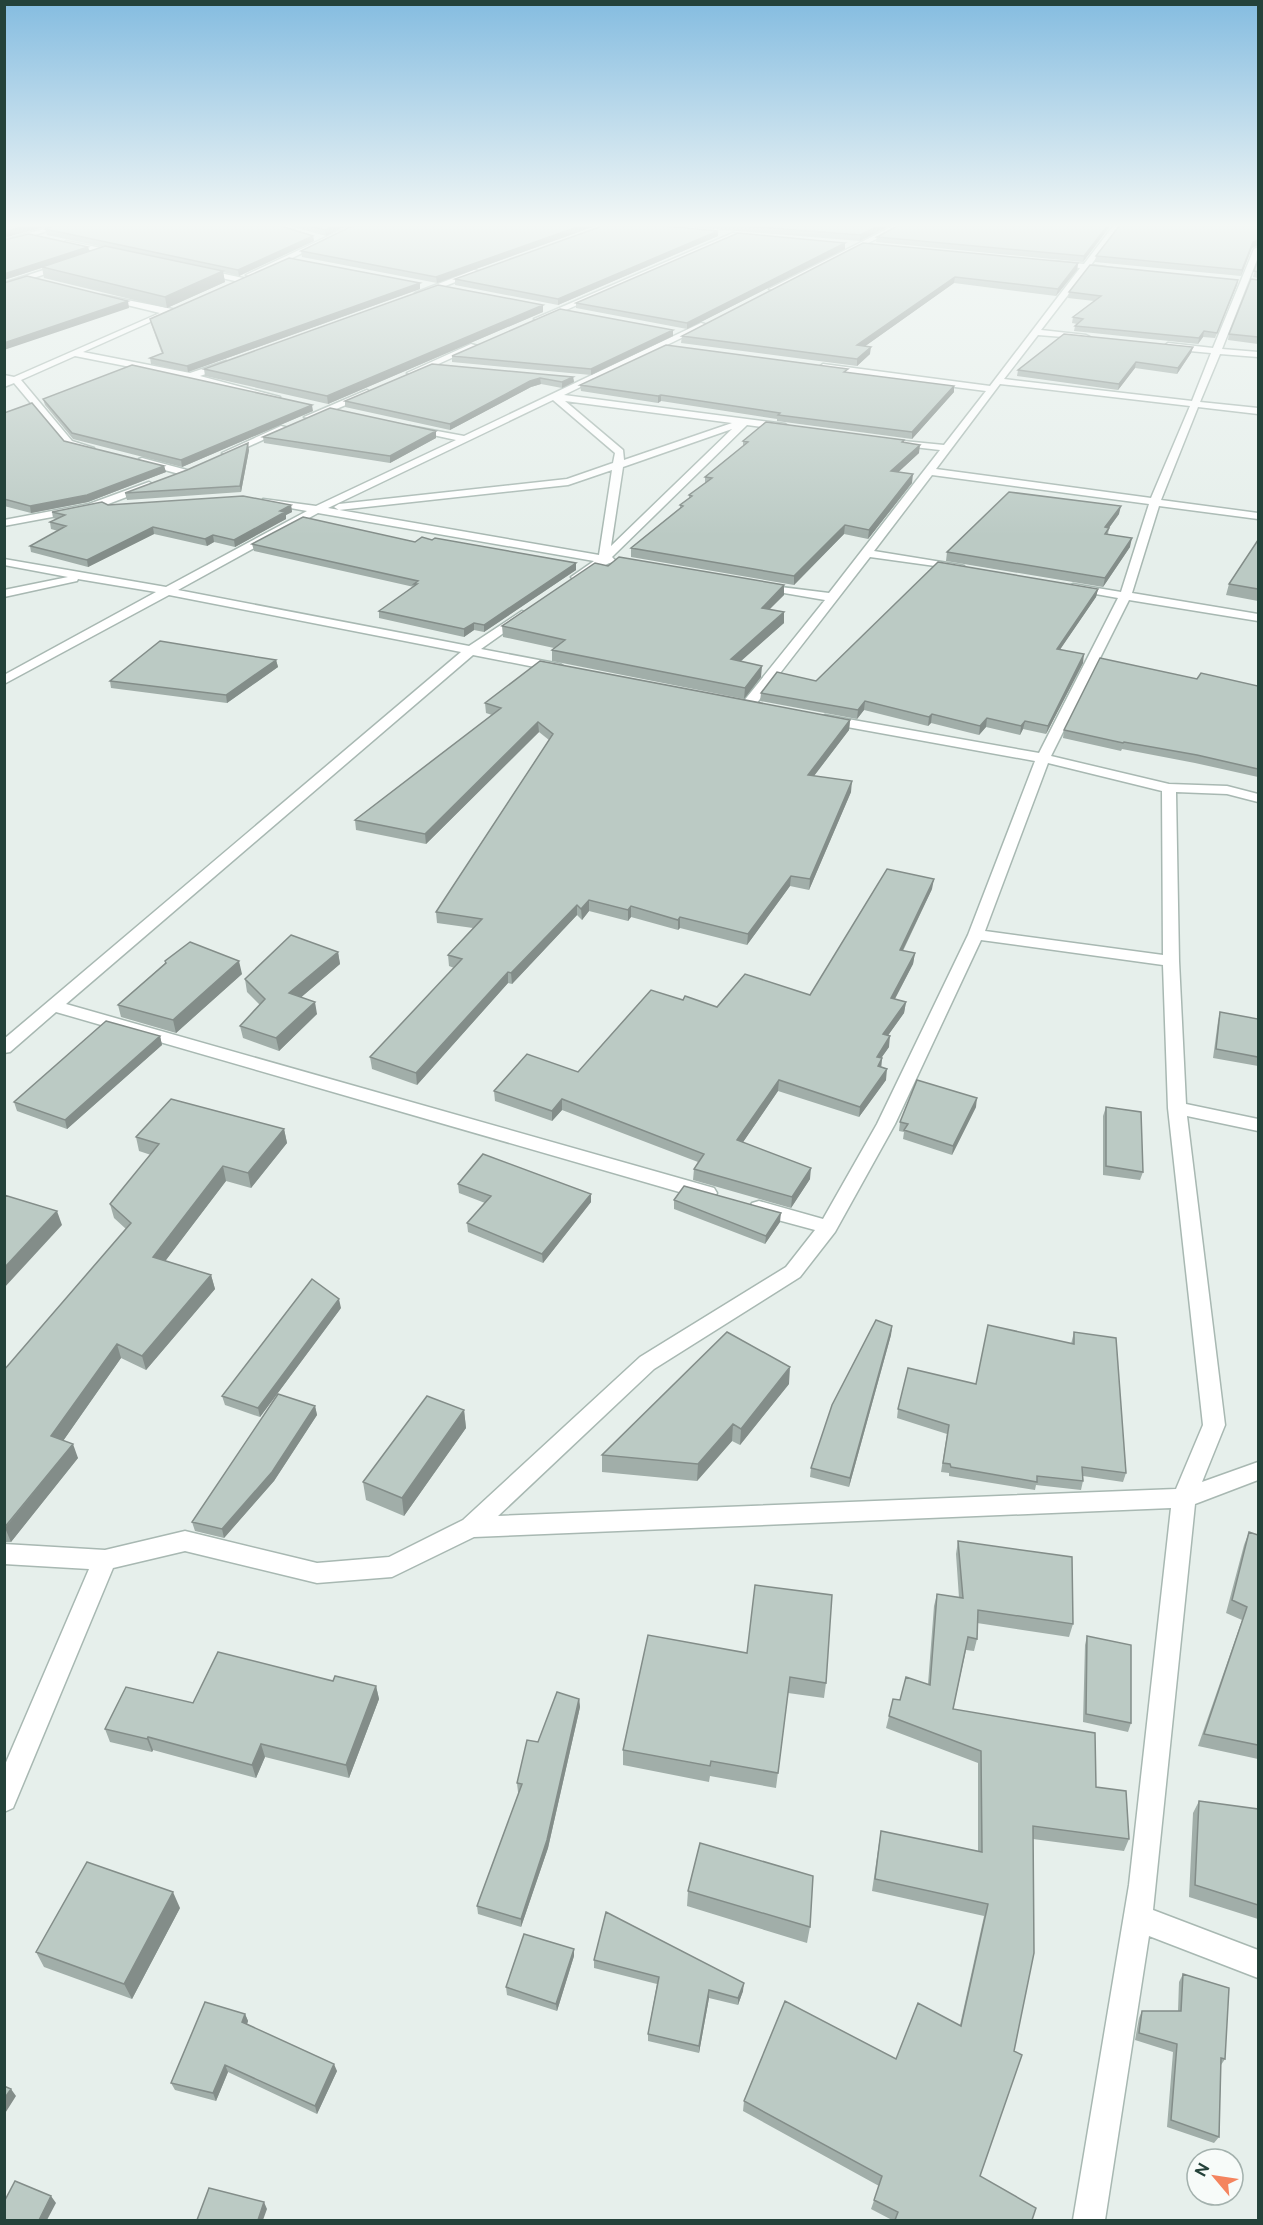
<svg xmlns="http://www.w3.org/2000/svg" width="1263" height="2225" font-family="'Public Sans',sans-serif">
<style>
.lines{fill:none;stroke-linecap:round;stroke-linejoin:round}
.minor-casing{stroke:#a8b8b2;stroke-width:3}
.minor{fill:#fff;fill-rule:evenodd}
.wall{fill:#a1aea9}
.shaded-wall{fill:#838d89}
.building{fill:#bbcac4;stroke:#838d89;stroke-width:1.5}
</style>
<rect width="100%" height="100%" fill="#e6efeb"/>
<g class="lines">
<defs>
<path id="minor" d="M58,225H68L4,244V240Z
M352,225H360L253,277L246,275Z
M895,225H903L776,291L769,289Z
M1114,225H1120L1091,265L1117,269L1113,271L1088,269L1041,330L1086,335L1090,337L1089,339L1038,335L1004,379L1192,401L1211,353L1168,349L1164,346L1168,343L1213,348L1254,249L1258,247V257L1222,349L1258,352V357L1220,354L1200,402L1258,408V414L1198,407L1161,500L1258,513V519L1159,506L1132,593L1258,614V621L1129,600L1051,756L1169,784L1227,786L1258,794V802L1227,794L1176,792L1179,961L1186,1104L1258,1119V1131L1187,1116L1225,1425L1202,1482L1258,1462V1480L1195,1504L1153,1910L1258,1950V1978L1149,1936L1105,2220H1073L1129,1885L1171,1508L474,1537L392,1577L317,1583L185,1551L113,1568L13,1808L4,1812V1767L89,1569L4,1564V1544L105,1550L185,1531L317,1563L389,1557L463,1520L640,1357L786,1267L815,1230L752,1213L749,1208L752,1203L759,1201L823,1219L877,1124L968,935L1035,761L825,723L818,719L825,715L1039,753L1118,598L1073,590L1067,587L1073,584L1121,592L1149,504L932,475L874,551L960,565L964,566V570L870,557L753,708H743L742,705L743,702L825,600L761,589L755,586L757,584L829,593L940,450L896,445L893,444V440L944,445L986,391L823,370L819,367L823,364L990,386L1080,268L1054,265L1051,261L1084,264ZM1000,384L1190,406L1151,498L936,469ZM1048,763L1162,791L1163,955L985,931ZM981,940L1163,965L1168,1108L1203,1425L1176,1489L498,1516L654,1369L800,1277L835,1232L895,1124Z
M733,233L738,234L541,321L534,319Z
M66,241L121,252L125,254L121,256L63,245Z
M62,264L69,266L4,288V283Z
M201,269L243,278L244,280L240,282L198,273Z
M474,270L481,272L422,295L415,293Z
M102,295L177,310L83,352L190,373L226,361L229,362V366L200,376L280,397L275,400L191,379L75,356L21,380L72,441L94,448L89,451L66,445L14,383L4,387V375L14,377L160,313L102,299Z
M701,323L708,325L564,395L785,424L790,427L785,430L747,425L612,557L615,560L613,562C599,565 587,582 573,579L571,577L594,561L318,513L178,590L469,646L522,611L526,613V617L481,649L560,664L566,668L560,672L473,655L66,1004L714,1188L717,1193L714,1198L707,1200L56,1012L10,1052L4,1053V1039L461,652L169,595L4,684V675L156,592L78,579L77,581L4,597V590L68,577L4,565V559L166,587L307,511L263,503V499L316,506L456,440L410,430V426L464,436ZM553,400L615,453L613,463L567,479L339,504L334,507L339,510L568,485L612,470L599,555L328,508ZM565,401L732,423L624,460L623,450ZM732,429L611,546L623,467Z
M471,344L478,346L414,375L407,373Z
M367,390L371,393L370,395L312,419L304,417Z
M281,426L289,428L230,455L222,453Z
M142,458L187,470L188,472L183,475L139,463V459Z
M149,482L154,485L153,487L95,509L4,526V520L89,504Z"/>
</defs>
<use href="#minor" class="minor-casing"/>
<use href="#minor" class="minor"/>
</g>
<path class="wall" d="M286,225H348L326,236Z
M354,225H598L437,283L302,257L301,251Z
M664,225H891L860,241Z
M899,225H1111L1083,262L876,242L877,237Z
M1258,225V245L1252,248L1241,276L1095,262L1096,256Z
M45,229L313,236L314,241L239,276L223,272L225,282L167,308L44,278L42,268L4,280V240L89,252L104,247L47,235Z
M718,231V236L558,305L455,285V279Z
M845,243V249L687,329L576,308V303Z
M863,243L1078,263L1077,270L1056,296L954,283L865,346L870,354L857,366L681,343L682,336Z
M1258,260V278L1253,277Z
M1238,280L1237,285L1215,338L1203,337L1198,344L1074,331L1075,326L1077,324L1072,323L1073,317L1094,301L1068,298L1069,292Z
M1258,280V344L1228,340L1229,334Z
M420,283V289L188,372L151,364L150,358L162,354L151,324L150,319Z
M543,305V312L328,404L205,376L204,369Z
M673,330V336L591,375L452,362V356Z
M1193,347L1191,353L1177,374L1135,368L1118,390L1017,376L1018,370Z
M432,364L573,377L574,382L562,388L541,384L531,387L450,430L345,407V401Z
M847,372L954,392L912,439L777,421V419L661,401L658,403L581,391L580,385Z
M43,399L313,411L182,467L73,439L45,405Z
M4,413L64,441L164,466L166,472L88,502L31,513L4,506Z
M263,437L436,438L390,463L264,443Z
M904,440V442L919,453L898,472L912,483L868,539L844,534L794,585L631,557V548L680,508V505L689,498V495L705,483V477L743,446V441Z
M249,450L241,492L127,500L125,493Z
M108,505H291L292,512L286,515V519L235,547L214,542L207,546L154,534L88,567L31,552L30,546L58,531L51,529L50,522L56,519L53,518L52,512Z
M1119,514L1109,528L1108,534L1130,547L1103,587L946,561L947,552Z
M432,540L576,563V570L484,632L474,630L464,637L379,618V611L414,587L254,551L252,544L415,542Z
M1258,540V601L1226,595L1229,584Z
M1098,589L1096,597L1060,649L1083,663L1046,734L1023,729L1020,735L986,727L979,735L931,723L928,726L864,710L857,719L760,701L761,693L816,681Z
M784,595L769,609L784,623L740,661L761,677L744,699L552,661V650L554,648L503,637L502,626Z
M276,660L278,667L227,703L111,688L110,681Z
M1197,679L1258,686V777L1195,763L1122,749L1121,751L1063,738L1064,730Z
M485,703L850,720L849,730L814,776L851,792L809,890L790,886L747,945L680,928L678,930L631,917L628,921L589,911L582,920L577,915L512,984L508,983L417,1085L372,1069L370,1057L454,968L449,966L448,955L473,928L437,923L436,912L549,740L539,732L426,844L356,830L355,820L492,715L486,713Z
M932,889L903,951L915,953L913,964L895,999L906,1002L904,1013L888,1035L889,1047L881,1058H882L881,1067L886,1080L859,1117L778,1091L743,1142L810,1179L791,1208L693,1180L694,1169L698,1162L562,1110L552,1121L495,1101L494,1091L578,1072L683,1000L717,1007L810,995Z
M338,952L340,964L301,997L317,1014L279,1051L243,1038L240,1026L260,1005L247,992L245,979Z
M165,961L242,974L176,1033L121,1017L118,1005L165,963Z
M1220,1012L1258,1019V1066L1213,1058L1218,1021Z
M160,1036L162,1045L67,1129L17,1111L14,1102Z
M976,1107L952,1155L903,1139L904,1132L899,1131L900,1122Z
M1106,1107L1143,1172L1140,1180L1103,1175V1116Z
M284,1129L287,1143L251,1188L226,1181L165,1261L211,1275L215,1289L146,1370L121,1358L63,1441L78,1458L11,1542H4V1370L126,1229L114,1218L110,1204L151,1155L139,1151L136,1137Z
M458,1184L591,1194V1202L543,1263L468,1232L467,1223L485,1203L459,1193Z
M674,1200L780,1222L765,1244L674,1209Z
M341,1308L260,1417L225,1405L222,1396Z
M892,1326L891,1335L849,1487L810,1477L811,1468Z
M1074,1332L1126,1473L1123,1482L1083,1476V1481L1081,1490L1036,1485L1035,1490L949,1476V1473L941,1472L947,1434L897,1418L898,1409L976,1384L1071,1344Z
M789,1384L740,1445L732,1441L697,1481L602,1472V1455Z
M315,1406L317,1415L274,1481L224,1538L195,1531L192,1522Z
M464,1410L466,1428L404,1516L366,1500L363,1482Z
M1249,1532L1258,1535V1759L1198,1746L1242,1620L1226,1613L1244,1545Z
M958,1541L1073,1624L1069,1637L977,1623V1639L974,1651L966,1650L953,1709L1096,1787L1129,1839L1124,1851L1033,1839L980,2176L1032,2220H892L871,2209L879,2186L743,2111L744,2101L896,2059L960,2025L984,1916L872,1891L879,1843L881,1831L978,1852V1763L886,1728L889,1716L900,1700L928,1684L934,1606L937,1594L959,1598L956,1554Z
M648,1635L826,1683L824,1698L788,1693L776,1788L710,1776L709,1782L623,1765V1750Z
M1087,1636L1131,1723L1128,1732L1083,1722L1085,1645Z
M333,1681L376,1686L379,1699L349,1778L265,1757L256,1778L153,1750L152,1752L110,1742L105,1729L193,1703Z
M579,1699L580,1707L548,1848L521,1927L478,1914L477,1906L519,1792H518L517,1783L538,1742Z
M1199,1801L1258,1809V1919L1189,1897L1193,1813Z
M688,1891L810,1927L807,1943L687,1906Z
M180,1908L132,1999L44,1967L36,1952Z
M574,1956L557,2011L507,1995L506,1987Z
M594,1960L743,1991L738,2005L709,1998L699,2053L648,2041V2034L657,1984L594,1968Z
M1183,1974L1225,2059L1221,2065L1219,2137L1214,2143L1167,2127L1173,2052L1135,2040L1139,2018L1142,2011H1178L1179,1982Z
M245,2014L248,2021L247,2024L337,2071L317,2114L228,2072L216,2101L175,2090L171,2083Z"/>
<path class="shaded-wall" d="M29,225H51L4,238V232Z
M336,225H348L326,236L325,230Z
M583,225H598L437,283L436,277Z
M880,225H891L860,241V235Z
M1108,225H1111L1083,262L1084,256Z
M718,231V236L558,305V299Z
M313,236L314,241L239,276L238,270Z
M1258,240V245L1252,248L1241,276L1242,270L1253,242Z
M845,243V249L687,329V323Z
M88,247L90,252L4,280V274Z
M1078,263L1077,270L1056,296L1058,289Z
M223,271L225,282L167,308L165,297Z
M955,277L954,283L857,352V345Z
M1238,280L1237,285L1215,338L1217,333Z
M420,283V289L188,372L187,366Z
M128,301L129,308L4,350V343Z
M543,305V312L328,404L327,396Z
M673,330V336L591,375V369Z
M1204,331L1203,337L1198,344L1199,338Z
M871,347L870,354L857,366V359Z
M1193,347L1191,353L1177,374L1178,368Z
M1136,362L1135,368L1118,390L1119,384Z
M573,377L574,382L562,388V382Z
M540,378L541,384L531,387L450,430V424L530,381Z
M954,386V392L912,439V432Z
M661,395V401L658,403V396Z
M312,405L313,411L182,467L181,460Z
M436,431V438L390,463V456Z
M248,443L249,450L241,492L240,486Z
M920,445L919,453L891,479V471Z
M164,466L166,472L88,502L31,513L30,506Z
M913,474L912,483L868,539L869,530Z
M291,505L292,512L286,515V519L235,547L234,540L280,511Z
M1121,506L1119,514L1103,536L1105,527Z
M845,525L844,534L794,585V576Z
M153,527L154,534L88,567L87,560Z
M213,535L214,542L207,546L205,539Z
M1132,538L1130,547L1103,587L1105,578Z
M576,563V570L484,632V625Z
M784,585V595L761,618L762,608Z
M1098,589L1096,597L1055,657L1057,649Z
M784,612V623L731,670V659Z
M474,623V630L464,637V629Z
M1084,654L1083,663L1046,734L1048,726Z
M276,660L278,667L227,703L226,695Z
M762,666L761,677L744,699L745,688Z
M865,701L864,710L857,719L858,710Z
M932,714L931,723L928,726L929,717Z
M987,718L986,727L979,735L980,726Z
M850,720L849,730L807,785L808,775Z
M1025,721L1023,729L1020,735L1021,726Z
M538,722L539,732L426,844L425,834Z
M852,781L851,792L809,890L810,879Z
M791,876L790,886L747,945L748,934Z
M934,879L932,889L898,960L900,950Z
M589,900V911L582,920L581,909Z
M577,905V915L512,984L511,973Z
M631,906V917L628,921V910Z
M680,917V928L678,930V920Z
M338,952L340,964L291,1006L289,993Z
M915,953L913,964L890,1008L891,998Z
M239,961L242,974L176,1033L173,1020Z
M508,972V983L417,1085L416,1073Z
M315,1002L317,1014L279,1051L276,1038Z
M906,1002L904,1013L882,1044L883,1034Z
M160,1036L162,1045L67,1129L65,1120Z
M890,1036L889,1047L875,1067L877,1057Z
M882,1058L881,1069L878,1066Z
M887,1069L886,1080L859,1117L860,1107Z
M779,1080L778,1091L737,1151V1140Z
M977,1098L976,1107L952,1155L953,1146Z
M562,1099V1110L552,1121V1111Z
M284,1129L287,1143L251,1188L248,1173Z
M223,1166L226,1181L157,1272L153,1257Z
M811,1168L810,1179L791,1208L792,1197Z
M591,1194V1202L543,1263L542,1254Z
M57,1211L62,1225L4,1288V1268Z
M781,1213L780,1222L765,1244L766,1236Z
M211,1275L215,1289L146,1370L142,1356Z
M339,1299L341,1308L260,1417L258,1408Z
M892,1326L891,1335L849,1487L850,1478Z
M117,1344L121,1358L56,1451L51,1436Z
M790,1367L789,1384L740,1445L741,1429Z
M315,1406L317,1415L274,1481L224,1538L222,1529Z
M464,1410L466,1428L404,1516L402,1498Z
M733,1424L732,1441L697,1481L698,1464Z
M73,1444L78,1458L11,1542L5,1528Z
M376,1686L379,1699L349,1778L346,1765Z
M579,1699L580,1707L548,1848L521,1927V1919Z
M148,1737L153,1750L152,1752L147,1739Z
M261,1744L265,1757L256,1778L252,1765Z
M173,1892L180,1908L132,1999L124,1984Z
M574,1949V1956L557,2011L556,2004Z
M744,1983L743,1991L738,2005V1998Z
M709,1990V1998L699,2053V2046Z
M245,2014L248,2021L245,2030L242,2022Z
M334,2064L337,2071L317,2114L315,2106Z
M225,2065L228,2072L216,2101L213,2093Z
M11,2089L16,2096L4,2115V2099Z
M51,2196L56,2203L47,2220H39Z
M264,2202L267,2209L263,2220H258Z"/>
<path class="building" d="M4,225H29L4,232Z
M57,225H278L313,236L238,270L45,229Z
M306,225H336L325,230Z
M354,225H583L436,277L301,251Z
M605,225H653L718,231L558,299L455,279Z
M732,225H880L860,235Z
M899,225H1108L1084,256L877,237Z
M1120,225H1258V240L1253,242L1242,270L1096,256Z
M738,233L845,243L687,323L576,303Z
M29,234L88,247L4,274V240Z
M863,243L1078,263L1058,289L955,277L857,345L871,347L857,359L682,336Z
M105,246L223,271L165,297L42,267Z
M289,258L420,283L187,366L150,358L163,353L150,319Z
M1258,260V272L1254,271Z
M1090,265L1238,280L1217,333L1204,331L1199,338L1075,326L1083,319L1073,317L1101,296L1069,292Z
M27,276L128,301L4,343V283Z
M1251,279L1258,280V337L1229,334Z
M438,285L543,305L327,396L204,369Z
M560,309L673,330L591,369L452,356Z
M1064,334L1193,347L1178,368L1136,362L1119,384L1018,370Z
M666,345L848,369L844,372L954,386L912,432L778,415L780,413L661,395L658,396L580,385Z
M432,364L573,377L562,382L540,378L530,381L450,424L345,401Z
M132,365L312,405L181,460L72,433L43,399Z
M32,403L64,441L164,466L87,495L30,506L4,499V413Z
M330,408L436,431L390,456L263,437Z
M766,422L904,440L902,442L920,445L891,471L913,474L869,530L845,525L794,576L631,548L683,506L680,505L692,496L689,495L712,478L705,477L748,442L743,441Z
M248,443L240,486L125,493L187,470Z
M1009,492L1121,506L1105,527L1109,528L1105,534L1132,538L1105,578L947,552Z
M243,496L291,505L280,511L285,512L234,540L213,535L205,539L153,527L87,560L30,546L66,526L50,522L65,515L52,512L102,502L108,505Z
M303,517L415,542L422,537L432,540L435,538L576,563L484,625L474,623L464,629L379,611L417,584H414L418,581L252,544Z
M1258,540V589L1229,584Z
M619,557L784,585L762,608L784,612L731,659L762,666L745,688L552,650L565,640L502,626L595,563L608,566Z
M938,562L1098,589L1057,649L1084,654L1048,726L1025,721L1021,726L987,718L980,726L932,714L929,717L865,701L858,710L761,693L777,672L816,681Z
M160,641L276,660L226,695L110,681Z
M1100,658L1197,679L1201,673L1258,686V769L1197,755L1124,742L1123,743L1064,730Z
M540,661L850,720L808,775L852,781L810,879L791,876L748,934L680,917L678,920L631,906L628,910L589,900L581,909L577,905L511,973L508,972L416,1073L370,1057L462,959L448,955L482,919L436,912L553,734L538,722L425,834L355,820L501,708L485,703Z
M887,869L934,879L900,950L915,953L891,998L906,1002L883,1034L890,1036L877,1057L882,1058L878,1066L887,1069L860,1107L779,1080L737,1140L811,1168L792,1197L694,1169L704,1154L562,1099L552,1111L494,1091L527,1054L578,1072L651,990L683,1000L685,996L717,1007L745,974L810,995Z
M291,935L338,952L289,993L315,1002L276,1038L240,1026L265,999L245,979Z
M190,942L239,961L173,1020L118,1005L166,963L165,961Z
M1220,1012L1258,1019V1057L1216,1049Z
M106,1021L160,1036L65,1120L14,1102Z
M917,1080L977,1098L953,1146L904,1130L908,1124L900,1122Z
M171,1099L284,1129L248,1173L223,1166L153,1257L211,1275L142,1356L117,1344L51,1436L73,1444L4,1528V1370L131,1223L110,1204L159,1144L136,1137Z
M1106,1107L1141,1112L1143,1172L1106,1166Z
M483,1154L591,1194L542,1254L467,1223L491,1196L458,1184Z
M684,1186L781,1213L766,1236L674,1200Z
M4,1195L57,1211L4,1268Z
M312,1279L339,1299L258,1408L222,1396Z
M876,1320L892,1326L850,1478L811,1468L832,1405Z
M988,1325L1074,1344V1332L1116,1338L1126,1473L1082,1467L1083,1481L1037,1476V1482L951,1467L950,1464L943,1463L949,1425L898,1409L908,1368L976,1384Z
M727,1332L790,1367L741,1429L733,1424L698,1464L602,1455Z
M278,1394L315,1406L272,1472L222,1529L192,1522Z
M427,1396L464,1410L402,1498L363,1482Z
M1249,1532L1258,1535V1745L1204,1734L1247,1607L1232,1600Z
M958,1541L1072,1557L1073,1624L978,1610L977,1639L968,1637L953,1709L1095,1733L1096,1787L1126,1791L1129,1839L1033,1826L1034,1953L1014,2051L1022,2055L980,2176L1036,2208L1032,2220H895L898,2212L874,2200L882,2176L744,2101L785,2001L896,2059L918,2003L961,2026L988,1904L875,1879L881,1831L982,1852L981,1751L889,1716L893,1699L900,1700L906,1677L930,1685L937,1594L963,1598Z
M755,1585L832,1595L826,1683L790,1677L778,1773L711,1761L710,1766L623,1750L648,1635L747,1653Z
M1087,1636L1131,1645V1723L1086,1714Z
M218,1652L333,1681L335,1676L376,1686L346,1765L261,1744L252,1765L148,1737L147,1739L105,1729L126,1687L193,1703Z
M557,1692L579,1699L547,1840L521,1919L477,1906L522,1784L517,1783L527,1740L538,1742Z
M1199,1801L1258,1809V1905L1195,1885Z
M700,1843L813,1876L810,1927L688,1891Z
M87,1862L173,1892L124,1984L36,1952Z
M606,1912L744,1983L738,1998L709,1990L699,2046L648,2034L659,1977L594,1960Z
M524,1934L574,1949L556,2004L506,1987Z
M1183,1974L1229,1988L1225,2059L1221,2058L1219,2137L1171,2120L1177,2044L1139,2033L1142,2011H1181Z
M205,2002L245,2014L242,2022L334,2064L315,2106L225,2065L213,2093L171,2083Z
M4,2086L11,2089L4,2099Z
M15,2181L51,2196L39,2220H4V2202Z
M209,2188L264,2202L258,2220H197Z"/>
<linearGradient id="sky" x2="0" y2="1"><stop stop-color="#84bce0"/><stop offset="0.42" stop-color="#f4f8f6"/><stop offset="1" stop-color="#f4f8f6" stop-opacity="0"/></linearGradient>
<rect width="1263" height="536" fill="url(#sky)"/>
<rect width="1263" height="2225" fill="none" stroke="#24423a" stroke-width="12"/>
<g transform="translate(1215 2177) rotate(299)"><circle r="28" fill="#f7fbf9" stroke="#a3b1ad" stroke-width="1.5"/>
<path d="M0-4.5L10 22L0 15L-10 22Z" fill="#f4845f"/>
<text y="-9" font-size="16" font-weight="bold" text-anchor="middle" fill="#24423a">N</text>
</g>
</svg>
